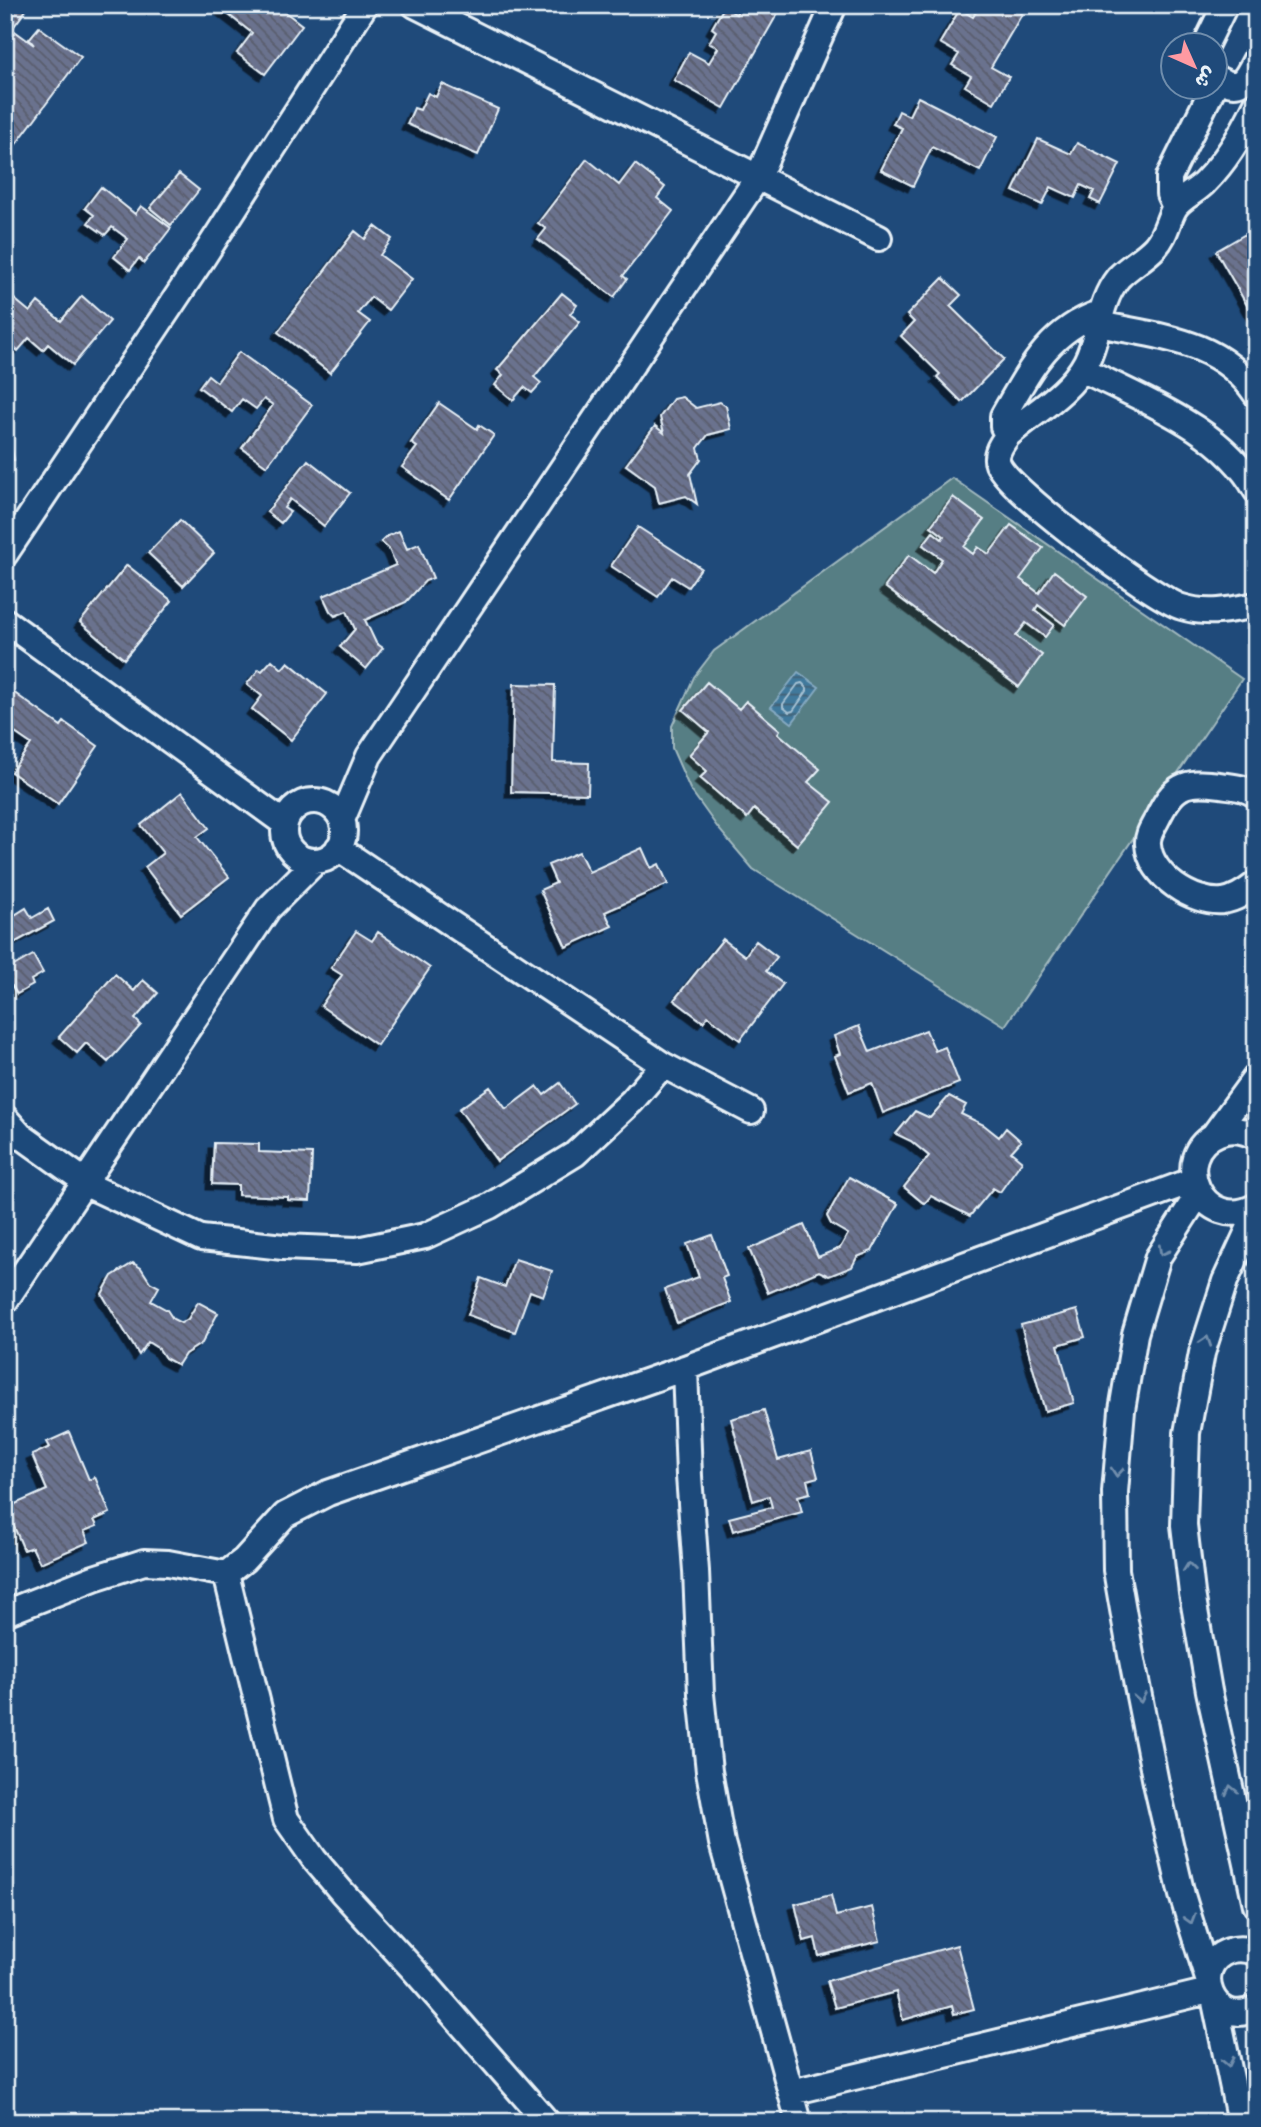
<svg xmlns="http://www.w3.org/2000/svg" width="1261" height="2127" font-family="Mali,'Playpen Sans Arabic',sans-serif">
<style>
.grass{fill:#577e84;stroke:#a0b8be;stroke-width:2}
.water{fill:url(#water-rules);stroke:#84a9c1;stroke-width:2}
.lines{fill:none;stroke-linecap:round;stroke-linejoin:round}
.shore{stroke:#a5c1d3;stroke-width:2}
.building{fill:url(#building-back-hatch);stroke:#e8f1f8;stroke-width:2;filter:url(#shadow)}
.minor-casing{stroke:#e8f1f8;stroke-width:30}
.minor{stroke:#1f4a7a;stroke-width:24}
.oneway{stroke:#6f8dac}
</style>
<defs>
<pattern id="water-rules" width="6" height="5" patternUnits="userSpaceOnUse" patternTransform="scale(1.75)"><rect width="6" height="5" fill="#41799c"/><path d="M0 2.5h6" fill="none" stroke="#446073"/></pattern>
<pattern id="building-back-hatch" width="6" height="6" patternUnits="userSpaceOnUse" patternTransform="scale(1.75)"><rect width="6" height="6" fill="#6b728e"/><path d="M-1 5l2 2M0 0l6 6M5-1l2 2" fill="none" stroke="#585d6c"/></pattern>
<filter id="shadow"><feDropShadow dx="-5.5" dy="5.5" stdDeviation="0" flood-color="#0009"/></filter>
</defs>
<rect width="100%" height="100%" fill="#1f4a7a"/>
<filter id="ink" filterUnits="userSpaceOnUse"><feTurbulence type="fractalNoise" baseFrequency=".0143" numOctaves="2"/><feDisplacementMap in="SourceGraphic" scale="14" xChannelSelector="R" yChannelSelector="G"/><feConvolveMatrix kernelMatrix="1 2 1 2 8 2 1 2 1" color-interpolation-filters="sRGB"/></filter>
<g filter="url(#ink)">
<path class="grass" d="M952,478L1242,679L1005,1026L753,869L718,828L690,789L672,748V726L694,677L714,651Z"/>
<path class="water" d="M798,672L819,687L792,723L771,707Z"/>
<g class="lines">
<path class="shore" d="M802,683L807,688V691L793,711L789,712L783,707V704L798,684Z"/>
</g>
<path class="building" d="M5,5H20L26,10L12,29L34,45L29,39L39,27L81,57L5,159Z
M216,5H276L302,25L265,74L237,53L252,33Z
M741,5H769L779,11L724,108L674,80L689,52L709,63L718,48L709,43L716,31L712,28L724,7L736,14Z
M980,5H1007L1022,14L991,67L1009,77L994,103L965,86L971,76L952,65L959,54L940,43L960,9L973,17Z
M442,84L498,109L478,155L407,124L414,108L420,110L428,93L436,97Z
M918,97L997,137L980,171L932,147L913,186L881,170L902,128L893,124L899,111L909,116Z
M1038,139L1071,154L1077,143L1120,164L1100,204L1090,199L1094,191L1081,185L1075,198L1051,187L1042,205L1013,191Z
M587,159L619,185L635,164L665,187L657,198L673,211L623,276L627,279L614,297L538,239L546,229L538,223Z
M179,174L199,190L171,225L150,208Z
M101,187L135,214L141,206L171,228L144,263L139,258L130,270L114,257L128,239L112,227L105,235L88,223L94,215L85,208Z
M375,226L392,239L380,255L412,279L388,310L371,297L358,313L370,322L330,373L278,332L355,231L365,239Z
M1256,228V321L1216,251Z
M943,278L961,295L950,306L1004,359L962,402L937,377L940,374L901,336L914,322L907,315Z
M6,292L30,312L38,302L61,321L82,296L110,321L73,365L48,344L43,350L29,338L18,351L5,341Z
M562,293L577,305L570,314L580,322L534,377L541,383L532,393L524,387L513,400L495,385L503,375L497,370Z
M239,352L312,405L267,466L242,448L273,405L264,399L256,409L242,399L232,412L199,387L208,375L217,382Z
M682,397L696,408L720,402L726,406L731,429L708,435L698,448L701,459L690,474L697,504L686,496L659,503L655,486L626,465L655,426L664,433L660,417L673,399Z
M439,403L477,429L479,425L494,435L449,500L402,467L417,447L411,443Z
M5,415L14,460L5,462Z
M308,460L350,493L324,526L290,499L284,508L290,512L281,523L267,512Z
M953,497L984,520L964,547L973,554L978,547L989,554L1011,525L1043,548L1020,579L1039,593L1054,571L1087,596L1065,625L1038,605L1035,610L1054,625L1045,637L1026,623L1016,636L1042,655L1019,687L885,587L909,555L933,573L942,559L923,545L933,532L942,539L944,536L931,526Z
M180,520L214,553L183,586L148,553Z
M638,527L701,568L688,587L672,577L658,597L611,566Z
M399,531L407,549L419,544L433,578L425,581L406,602L365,620L376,643L383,648L366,669L340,647L355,629L347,611L335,616L330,611L323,596L396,565L389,549L381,542L387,536Z
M127,565L172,601L124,659L80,622Z
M272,660L282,669L288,662L327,694L291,740L252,709L262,696L247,684L259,669L262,671Z
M707,682L739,709L746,701L780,730L778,733L820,769L808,782L833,802L797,845L754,809L747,818L700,778L707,771L689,755L709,732L683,710Z
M514,684L555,685L553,762L589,763L588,794L511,792Z
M6,687L61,726L64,722L98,746L58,804L11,772L31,744L5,726Z
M182,792L209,828L197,837L229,877L181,914L145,867L163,853L141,825Z
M642,848L651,868L659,864L668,884L605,912L612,926L566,947L540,890L556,883L548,865L579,852L589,872Z
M5,902L13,916L26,908L32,918L48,909L54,921L5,948Z
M356,931L372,941L378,932L430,968L377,1045L321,1006L342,975L331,968Z
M723,939L745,956L756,941L777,957L766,971L783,984L740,1040L708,1016L703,1022L674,1000Z
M33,955L43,973L31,980L33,985L17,994L12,986L5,989V960L10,968Z
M115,974L134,991L143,980L158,993L135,1019L141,1025L108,1062L86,1043L77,1053L59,1037Z
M859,1026L870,1052L926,1030L935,1051L945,1047L959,1083L883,1113L872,1083L849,1092L835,1056L840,1054L834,1036Z
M560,1083L575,1104L497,1161L459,1109L490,1087L506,1109L537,1086L544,1095Z
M949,1096L966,1105L961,1114L984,1125L999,1137L1006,1128L1021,1141L1011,1152L1022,1161L1000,1192L993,1188L970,1216L931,1196L925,1203L922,1202L904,1187L929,1156L911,1141L896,1134L915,1111L930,1118Z
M214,1143L259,1144V1152L312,1154L310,1201L288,1200V1197L238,1195V1185L212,1184Z
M849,1177L898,1204L872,1251L857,1257L852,1267L829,1276L819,1271L768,1293L749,1249L804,1225L818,1257L840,1248L848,1234L831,1224L827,1216Z
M712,1235L727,1276L722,1278L731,1302L677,1323L665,1289L699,1277L687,1244Z
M515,1259L552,1271L543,1296L530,1291L515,1332L468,1315L481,1278L505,1287Z
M133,1263L141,1268L150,1282L159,1287L151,1301L167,1310L173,1319L181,1323L188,1319L198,1302L218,1313L202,1343L185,1354L178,1365L165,1358L159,1349L148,1342L139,1355L102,1294L112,1276Z
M1077,1310L1085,1337L1058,1345L1074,1403L1045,1411L1021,1325Z
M764,1410L778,1460L811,1451L818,1477L807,1480L810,1493L798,1496L802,1512L733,1531L729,1518L772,1507L769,1496L753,1501L731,1419Z
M69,1432L89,1480L95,1477L110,1513L94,1520L97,1526L84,1531L89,1542L40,1563L32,1547L24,1550L6,1508L47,1490L32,1455L50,1447L47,1442Z
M831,1895L836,1916L872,1907L880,1941L819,1956L815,1938L804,1941L795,1904Z
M957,1945L974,2009L954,2014L952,2006L903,2020L896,1992L835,2008L827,1981Z"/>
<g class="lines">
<defs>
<path id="minor" d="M415,5L879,238
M1205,46L1225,5
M1216,78C1241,92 1245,80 1256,59
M1256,105C1243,132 1227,160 1206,181C1198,191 1180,198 1174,209C1167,222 1166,235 1155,247C1144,259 1129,266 1118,278C1098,303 1100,335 1086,362C1069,394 1034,412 1008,435C1002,443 994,454 998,464C1009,491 1153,598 1182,607C1207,615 1231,610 1256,605
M1175,207L1169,194V177L1213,88
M1099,324C1158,337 1219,339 1256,394
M1082,369C1142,400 1222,428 1256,490
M1008,435L1003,427V416C1029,371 1049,330 1100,313
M5,554L202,259L365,5
M5,621L284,823
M1256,795C1245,787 1233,787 1220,785C1183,780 1173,786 1157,819C1153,827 1147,835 1148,844C1150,876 1193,904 1223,901C1236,899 1246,892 1256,884
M284 831a30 30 0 1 1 60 0a30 30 0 1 1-60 0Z
M342,820L369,756L758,177L834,5
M338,848L663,1065L751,1111
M5,1118L20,1135L94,1188L201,1238L283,1247L357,1250L425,1236L490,1206L575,1154L632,1101L663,1065
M1213,1136L1256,1077
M1256,1137C1244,1130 1232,1128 1219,1133C1166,1155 1203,1236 1256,1206
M1199,1193L1158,1257L1135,1334L1122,1410L1115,1492L1116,1570L1131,1655L1156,1783L1182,1895L1208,1979
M1256,1214L1225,1281L1202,1353L1187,1433L1184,1525L1192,1593L1209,1691L1256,1905
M5,1301L268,909L316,861
M685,1368L689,1476L696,1571L701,1694L709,1771L722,1843L799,2122
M226,1574L286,1819L314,1859L342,1892L414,1970L547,2122
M5,1613L94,1578L144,1562L168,1563L226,1574L244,1560L285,1515L328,1493L685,1368L1194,1180
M1256,1953C1247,1949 1238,1948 1229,1951C1188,1965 1213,2031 1256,2008
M1215,2002L1240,2122
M792,2092L1209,1991"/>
</defs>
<use href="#minor" class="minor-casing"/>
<use href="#minor" class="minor"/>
</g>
<defs><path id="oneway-chevron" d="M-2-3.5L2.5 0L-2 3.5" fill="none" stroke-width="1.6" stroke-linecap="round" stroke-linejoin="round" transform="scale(1.75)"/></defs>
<g class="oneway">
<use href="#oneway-chevron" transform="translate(1163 1251) rotate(119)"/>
<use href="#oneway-chevron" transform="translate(1206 1341) rotate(-72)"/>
<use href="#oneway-chevron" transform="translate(1117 1472) rotate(95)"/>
<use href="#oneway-chevron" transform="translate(1189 1567) rotate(-96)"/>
<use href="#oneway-chevron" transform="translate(1140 1698) rotate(79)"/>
<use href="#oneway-chevron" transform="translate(1231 1790) rotate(-103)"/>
<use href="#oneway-chevron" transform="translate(1190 1919) rotate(73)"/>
<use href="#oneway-chevron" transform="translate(1228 2062) rotate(78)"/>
</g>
</g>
<rect width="1261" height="2127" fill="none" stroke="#1f4a7a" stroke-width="28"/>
<rect x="14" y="14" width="1233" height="2099" fill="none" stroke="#e8f1f8" stroke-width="2.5" filter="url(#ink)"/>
<g transform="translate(1194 66) rotate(135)"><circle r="33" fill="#1f4a7a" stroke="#6f8dac" stroke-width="2"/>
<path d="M0-5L12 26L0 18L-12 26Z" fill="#ff9aa2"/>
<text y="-10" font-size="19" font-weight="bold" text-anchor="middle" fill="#e8f1f8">ش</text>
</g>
</svg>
